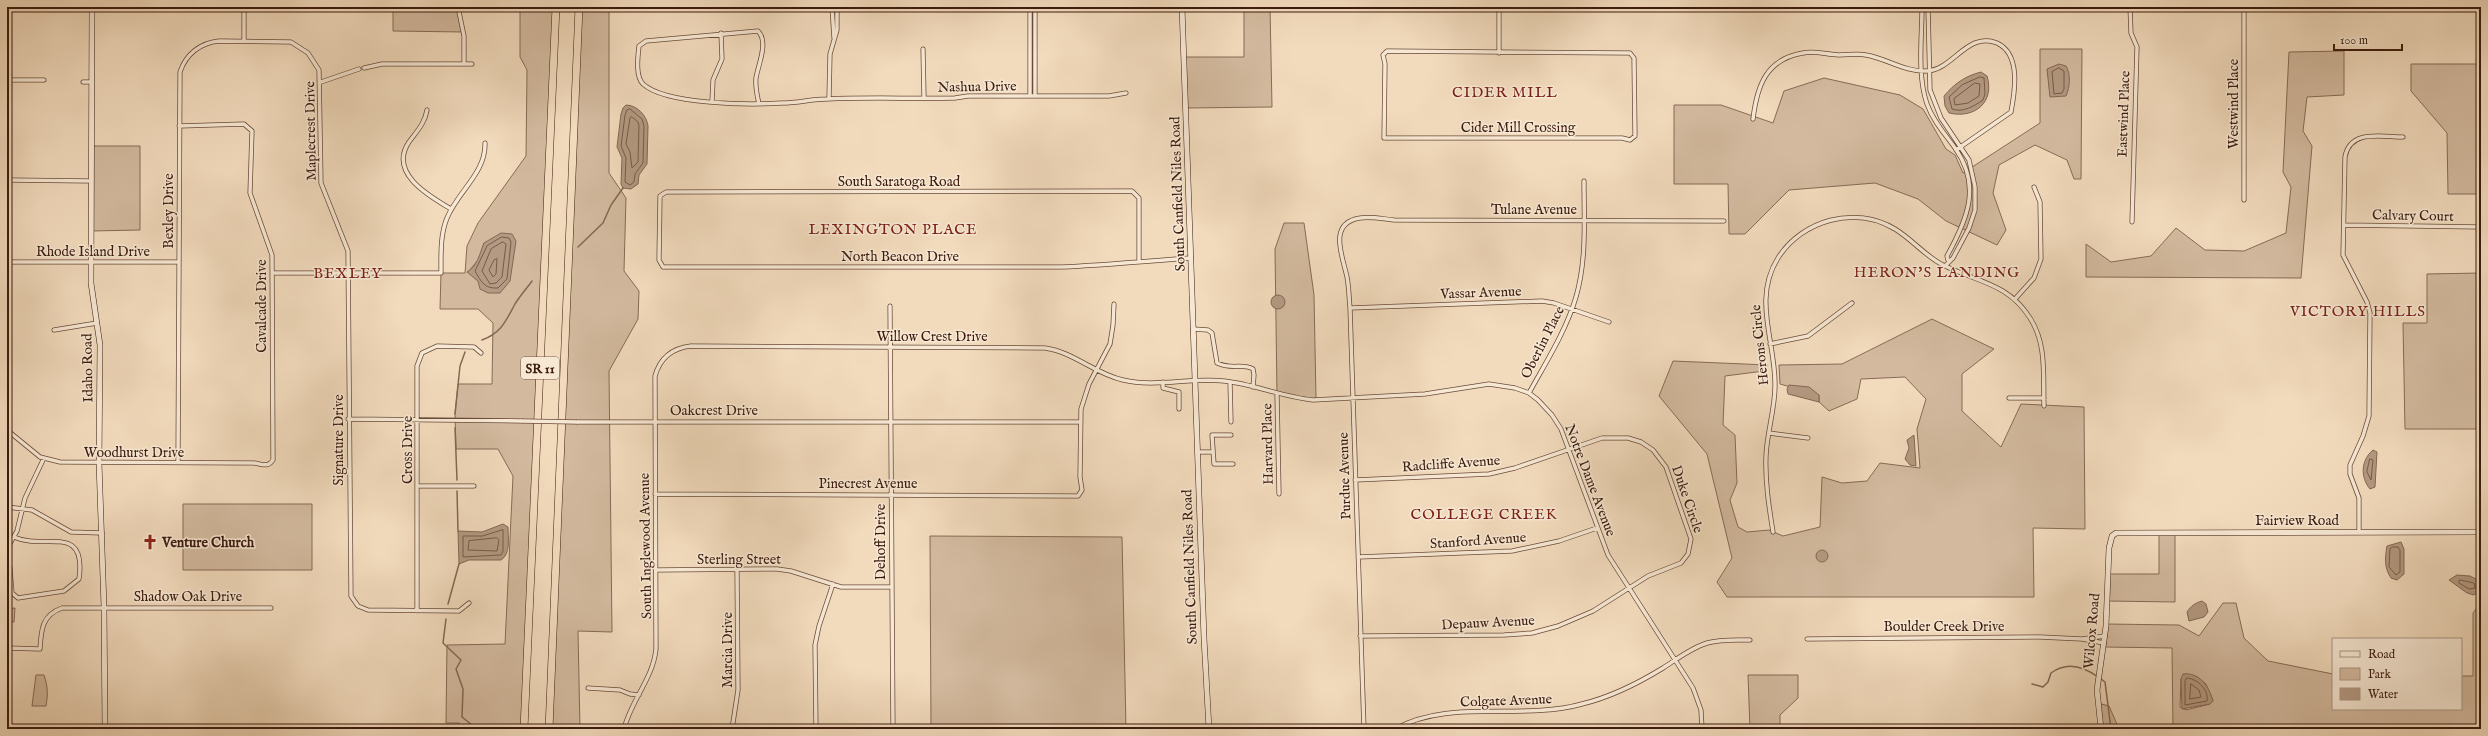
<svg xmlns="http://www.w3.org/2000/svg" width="2488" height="736" font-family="'IM FELL English',serif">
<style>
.green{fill:#d3ba9f;stroke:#886a56;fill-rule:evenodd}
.water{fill:#b49a82;stroke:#846754}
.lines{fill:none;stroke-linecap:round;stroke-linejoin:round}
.shore{stroke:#785a48;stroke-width:1}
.stream{stroke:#846754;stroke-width:1.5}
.street-casing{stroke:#6a4b3a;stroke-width:5}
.secondary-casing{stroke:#3c1b0e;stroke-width:6}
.highway-casing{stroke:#3c1b0e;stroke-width:8}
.street{stroke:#f7e8d4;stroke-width:3.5}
.secondary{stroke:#f7e8d4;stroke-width:5}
.highway{stroke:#f2dbbd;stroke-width:7}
.street-bridge-casing{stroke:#6a4b3a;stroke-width:5;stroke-linecap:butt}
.street-bridge{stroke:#f7e8d4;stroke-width:3.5}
.labels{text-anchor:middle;stroke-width:3;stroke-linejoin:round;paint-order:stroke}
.shield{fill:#f7e8d4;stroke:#745849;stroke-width:1}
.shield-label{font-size:13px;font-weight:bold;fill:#3c1b0e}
.street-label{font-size:14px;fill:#3c1b0e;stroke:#f7e8d4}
.poi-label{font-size:14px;font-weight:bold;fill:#3c1b0e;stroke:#f7e8d4;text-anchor:start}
.neighbourhood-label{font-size:15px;letter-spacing:1px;fill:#7a1f14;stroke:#f7e8d4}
</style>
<rect width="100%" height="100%" fill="#f2dbbd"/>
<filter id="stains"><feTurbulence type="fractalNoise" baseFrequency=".005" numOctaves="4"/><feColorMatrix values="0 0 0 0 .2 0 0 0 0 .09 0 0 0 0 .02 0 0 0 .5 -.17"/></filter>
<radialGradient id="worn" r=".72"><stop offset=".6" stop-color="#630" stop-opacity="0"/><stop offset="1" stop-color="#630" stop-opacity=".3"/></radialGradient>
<path class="green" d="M393,7H458L463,32L393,31Z
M520,7H556L524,729H459V723H446L447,645L505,644L513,476L498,449H456L455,414L458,384H492L493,323L478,309H440L441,273H465L467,246L478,223L526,156L527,70L520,57ZM484,243L478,281L468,272L479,259Z
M579,7H609V173L626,198L624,271L639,291L638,319L609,371L612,632L578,631L580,729H549Z
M1244,7H1270L1272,107L1186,108L1184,57H1244Z
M2040,49H2082L2081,179H2074L2067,160L2035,145L1999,165L1993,193L2006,230L1997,245L1946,221L1918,199L1875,183L1789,190L1745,234H1729L1728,184H1674V105H1721L1773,123L1784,91L1824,78L1900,95L1923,109L1946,149L1955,155L1963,173L2040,123Z
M2344,51V95L2307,97L2303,131L2312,146L2301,278L2086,277V244L2111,262L2151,256L2176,228L2205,250L2244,251L2286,233L2291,187L2283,172L2289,52Z
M2411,64H2481V194H2448L2447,133L2411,91Z
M91,146H140V230L91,231Z
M1284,223H1304L1314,295L1316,399L1277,394L1275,249Z
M2481,273V429H2405L2403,323H2427V274Z
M1932,319L1994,349L1962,374V411L2001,447L2021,404L2084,407L2085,529L2033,528L2034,597H1727L1717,582L1732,558L1707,454L1659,396L1673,361L1768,365L1764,371L1725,376L1723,425L1735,435L1737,483L1730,500L1738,527L1747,532L1769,530L1783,536L1820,527L1822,477L1842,483L1867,481L1880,463L1920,468L1917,429L1926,399L1905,377L1861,379L1857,399L1829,411L1819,402V395L1780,384L1779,365L1842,364Z
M183,504H312V570H183Z
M2159,532H2175V602L2107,601L2108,574H2159Z
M930,536L1122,537L1126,729H931Z
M2481,602V729H2173L2172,648L2103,647L2106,624L2179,625L2199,636L2223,603H2236L2244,638L2268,661L2333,674V709H2461V676H2473V613ZM2183,677H2197L2206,684L2213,701L2210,704L2186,710L2180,707L2181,679Z
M15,608L14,622L7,621V609Z
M36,675H44C48,687 48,694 46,706H32Z
M1748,675H1798V698L1780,715V729H1750Z
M2098,703L2109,706L2119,729H2101Z"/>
<path class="water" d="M2059,64L2066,66C2071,74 2070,87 2066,96L2050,97L2047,69Z
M1981,72L1987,76C1995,102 1975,119 1949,113L1945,106L1944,96C1954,84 1965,76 1981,72Z
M626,105C637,105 647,116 648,126L647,164L639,175L638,184L631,189L623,188L621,184L622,158L617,147L621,114L623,108Z
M501,233L512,234L516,241L510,281L500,293H488L480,289L478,281L467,272C477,267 480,253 484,243Z
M1271 302a7 7 0 1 1 14 0a7 7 0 1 1-14 0Z
M1789,385L1809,387L1819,395V402L1788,394L1787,389Z
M1914,435L1916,466L1910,465L1905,459L1909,448L1907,440Z
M2373,450L2377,452L2375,487L2370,489C2360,477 2361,460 2373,450Z
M503,524L508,527C508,537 511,554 501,560H469L459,564L458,531L482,532Z
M2401,542L2404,549V574L2397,580L2391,578C2384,567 2385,559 2387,546Z
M1816 556a6 6 0 1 1 12 0a6 6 0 1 1-12 0Z
M2457,575L2470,576L2478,580L2480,589L2474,595L2467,593L2449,580Z
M2202,601L2206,604L2208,612L2204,617L2189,621L2187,612C2191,606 2195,603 2202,601Z
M2183,674C2199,672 2209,686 2213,701L2210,704L2182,709L2181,679Z"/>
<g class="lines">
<path class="shore" d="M2059,68L2064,71V89L2062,93L2054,94L2052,72Z
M1980,77L1984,78L1985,94L1983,100C1974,106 1963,113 1952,109L1949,97L1962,85Z
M1975,83L1980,84L1979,96L1968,103L1955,105L1954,99Z
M630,109L642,119L644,126L643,163L635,174L634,182L630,185L625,182L626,158L621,146L625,115L627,110Z
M632,117L638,122L639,126L638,162L632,168L630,152L626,144L630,118Z
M502,237L509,238L511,242L507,279L498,288C485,289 481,282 475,271L487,246Z
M503,242L506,244L502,277L496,283L490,284L482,271L491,249Z
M497,259L496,274L493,277L489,270L494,260Z
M2370,459L2373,460L2371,480L2367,472Z
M503,530V551L501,555L463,557V536H482Z
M497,538L499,540L497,551L468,550L469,541Z
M2393,547H2398L2400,550V572L2396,575L2389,567L2390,549Z
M2460,580L2474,583L2475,588L2469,589L2459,583Z
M2187,678C2198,679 2209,690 2207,701L2185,705V681Z
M2191,684L2199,690L2201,697L2190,699Z"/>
<path class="stream" d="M578,247L603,223L611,205L623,188
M482,340C502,333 506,320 515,304C520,296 527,288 532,281
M455,414L460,366L465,352
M455,428L457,480
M457,491L458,531
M448,604L459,564
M446,619L443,643L461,660L456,669L463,689L462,717L472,725V729
M2101,679L2105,682L2111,729
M2032,684L2043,687L2048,682L2051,673C2067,661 2083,666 2098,677"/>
<defs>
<path id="street" d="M458,7L464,36V64
M832,7L834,38
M1030,7V96
M1035,7V96
M1499,7V53
M1922,7C1922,38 1917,75 1927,104C1933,121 1945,134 1955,148C1982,186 1967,220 1947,256L1948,260
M1928,7L1930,90L1941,118L1969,160L1975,187V210L1969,228L1953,258L1945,266
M2130,7L2131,33L2137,47L2132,222
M244,41V7
M923,49L924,98
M1387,51L1630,53L1634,58L1635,136L1630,140L1622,138H1384L1385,64L1383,55Z
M364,68L382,64H472
M7,80H44
M83,82H91
M321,82L359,69
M829,98L830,54L837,30V7
M712,102L713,80L722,59L721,33
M759,104C757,95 755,87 756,78C758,65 769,42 758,31L646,41L639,46C638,56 635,76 643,84C666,105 751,105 782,103C798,103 812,99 827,99C870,97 913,99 955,98L968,96H1109L1126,93
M427,110C425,123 417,131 409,142C388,173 429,196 451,209
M1753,119C1757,86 1766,59 1803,53C1814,50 1828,55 1839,55C1848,55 1858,53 1866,55C1888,59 1905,72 1927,71C1953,70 1967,31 1997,43C2021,54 2015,91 2011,112L1956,150
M7,180L91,181
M2244,200V7
M2344,225L2481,227
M7,262H179
M1139,262V198L1132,191L666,192L660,196L659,260L663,267H1062C1105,265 1148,261 1191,258
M273,273H441C441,255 440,235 447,218C458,191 486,173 485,143
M2015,299L2034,278L2041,259L2040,202L2034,187
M890,306L893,729
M1350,308L1542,301L1554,303L1609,322
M1193,329L1208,330L1212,333L1217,363C1231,370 1243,363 1253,369L1254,375L1253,387
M54,330L97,323
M1770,344L1808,336L1852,303
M1163,382V388L1179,392V409
M1230,382L1231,422
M1529,393C1546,362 1566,331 1576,297C1587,259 1584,219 1584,181
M1277,394L1279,494
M2009,398H2044
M348,419L522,421
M577,422H1080
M7,430L40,457L60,462L254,463C262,464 268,468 273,460L272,255L250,193L252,131L244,124L179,126
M1769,433L1808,438
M1231,435H1212L1214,464H1233
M1198,452H1213
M178,463L180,72C186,54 200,43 219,41L291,42L308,53L319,70L321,183L348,251L351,596L358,606L368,610L459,611L469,603
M1355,480L1489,474L1515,468L1602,438H1628L1641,442L1653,450L1666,467L1691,539L1688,554L1681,563L1648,576L1593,611L1558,626L1532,633L1504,635L1360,636
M418,486H474
M655,494L1078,496L1082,490L1080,477L1081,409L1089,384L1110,344L1113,325L1114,304
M7,507L32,510L71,532L102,533
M1773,532C1769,507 1765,482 1766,456C1767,432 1775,409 1775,386C1776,343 1752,299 1778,258C1802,220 1855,205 1895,229C1913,240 1925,256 1943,265C1977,282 2008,283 2030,318C2047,344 2043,376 2044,406
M2359,532V498L2350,474V465L2363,436L2369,416L2370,313L2367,302L2343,255L2345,157C2350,129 2381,137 2403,137
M14,537C44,551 87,522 79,579L64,591L18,598L12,593L8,547L17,531L25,498L44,458
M1358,557L1512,551L1559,541L1597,528
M656,570L777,569L791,571L841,587H892
M417,611V366L422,353L437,346L474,347L481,353
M1807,639L2040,637L2082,639L2104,643
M2082,639L2105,636
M7,648L40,649C41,630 42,615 62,608H271
M588,688L620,690L630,694L639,695
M624,729C631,700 653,679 656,649L655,376C660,358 673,348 691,346L1045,348C1074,352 1095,374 1123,380C1156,388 1191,377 1224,381C1254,384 1282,397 1313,400L1425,394L1489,384L1515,388L1529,393L1538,400L1552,415L1561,429L1608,555L1693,688L1701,710L1702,729
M732,729L738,690L737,569
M816,729L815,645L819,626L833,584
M1364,729L1350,308C1349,298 1349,287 1347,277C1343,257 1327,223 1360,218C1371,216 1383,219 1394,220L1724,221
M1395,729C1450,698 1521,721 1582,704C1611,697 1637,684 1663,668C1677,659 1691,648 1707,643C1721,639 1736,640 1750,640"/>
<path id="secondary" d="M92,7L91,283L100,345L99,463L104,607L105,729
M1182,7L1204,638L1209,729
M2101,729L2097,690L2106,626L2109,548L2112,536L2116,533L2481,532"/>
<path id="highway" d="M524,729L556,7
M549,729L579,7"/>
</defs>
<use href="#street" class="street-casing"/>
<use href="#secondary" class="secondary-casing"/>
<use href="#highway" class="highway-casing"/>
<use href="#street" class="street"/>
<use href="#secondary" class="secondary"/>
<use href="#highway" class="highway"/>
<defs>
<path id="street-bridge" d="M522,421L577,422"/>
</defs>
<use href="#street-bridge" class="street-bridge-casing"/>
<use href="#street-bridge" class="street-bridge"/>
</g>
<defs>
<symbol id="church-bare" viewBox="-9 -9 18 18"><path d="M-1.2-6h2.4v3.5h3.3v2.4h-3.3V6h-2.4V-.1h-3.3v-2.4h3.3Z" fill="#8f2418" stroke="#f7e8d4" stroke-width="2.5" paint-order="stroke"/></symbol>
</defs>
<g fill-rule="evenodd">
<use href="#church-bare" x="139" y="531" width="22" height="22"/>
</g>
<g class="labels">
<rect class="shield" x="521" y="357" width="38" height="22" rx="3"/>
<g class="shield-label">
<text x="540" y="373">SR 11</text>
</g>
<g class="street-label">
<text transform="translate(977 86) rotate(-1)" y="5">Nashua Drive</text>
<text transform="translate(2233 104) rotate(-90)" y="5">Westwind Place</text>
<text transform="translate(2123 114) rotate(-88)" y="5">Eastwind Place</text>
<text x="1518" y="132">Cider Mill Crossing</text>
<text transform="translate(310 131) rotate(-91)" y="5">Maplecrest Drive</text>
<text x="899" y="186">South Saratoga Road</text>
<text transform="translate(1177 194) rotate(-92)" y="5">South Canfield Niles Road</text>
<text x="1534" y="214">Tulane Avenue</text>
<text transform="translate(168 211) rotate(-90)" y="5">Bexley Drive</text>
<text transform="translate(2413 215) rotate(1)" y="5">Calvary Court</text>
<text x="93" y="256">Rhode Island Drive</text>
<text x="900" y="261">North Beacon Drive</text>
<text transform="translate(1481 292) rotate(-2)" y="5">Vassar Avenue</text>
<text transform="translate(261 306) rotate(-90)" y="5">Cavalcade Drive</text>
<text x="932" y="341">Willow Crest Drive</text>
<text transform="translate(1542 342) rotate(-63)" y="5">Oberlin Place</text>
<text transform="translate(1759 345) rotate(-96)" y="5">Herons Circle</text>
<text transform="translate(87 368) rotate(-91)" y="5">Idaho Road</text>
<text x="714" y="415">Oakcrest Drive</text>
<text transform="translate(338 440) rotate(-90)" y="5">Signature Drive</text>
<text transform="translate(1267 444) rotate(-91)" y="5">Harvard Place</text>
<text transform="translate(407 450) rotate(-90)" y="5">Cross Drive</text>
<text x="134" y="457">Woodhurst Drive</text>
<text transform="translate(1451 463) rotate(-4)" y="5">Radcliffe Avenue</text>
<text transform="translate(1344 476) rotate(-92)" y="5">Purdue Avenue</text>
<text transform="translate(1591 480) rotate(69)" y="5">Notre Dame Avenue</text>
<text x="868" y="488">Pinecrest Avenue</text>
<text transform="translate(1688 499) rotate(71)" y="5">Duke Circle</text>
<text x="2297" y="525">Fairview Road</text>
<text transform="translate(1478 540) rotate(-4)" y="5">Stanford Avenue</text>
<text transform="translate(880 542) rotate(-90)" y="5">Dehoff Drive</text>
<text transform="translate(645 546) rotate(-91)" y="5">South Inglewood Avenue</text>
<text x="739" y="564">Sterling Street</text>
<text transform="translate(1189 567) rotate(-92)" y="5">South Canfield Niles Road</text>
<text x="188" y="601">Shadow Oak Drive</text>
<text transform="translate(1488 622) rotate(-3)" y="5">Depauw Avenue</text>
<text x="1944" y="631">Boulder Creek Drive</text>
<text transform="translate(2091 631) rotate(-85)" y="5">Wilcox Road</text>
<text transform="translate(727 650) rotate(-90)" y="5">Marcia Drive</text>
<text transform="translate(1506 700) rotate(-2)" y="5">Colgate Avenue</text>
</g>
<g class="poi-label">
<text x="162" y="547">Venture Church</text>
</g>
<g class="neighbourhood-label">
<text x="1505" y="97">CIDER MILL</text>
<text x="893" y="234">LEXINGTON PLACE</text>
<text x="1937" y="277">HERON'S LANDING</text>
<text x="348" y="278">BEXLEY</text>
<text x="2358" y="316">VICTORY HILLS</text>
<text x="1484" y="519">COLLEGE CREEK</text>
</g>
</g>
<rect width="2488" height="736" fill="none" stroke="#f2dbbd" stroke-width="24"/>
<rect x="8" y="8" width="2472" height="720" fill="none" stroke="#3c1b0e" stroke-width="2"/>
<rect x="12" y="12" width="2464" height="712" fill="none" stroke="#3c1b0e"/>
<rect x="2332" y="638" width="130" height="72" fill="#f7e8d4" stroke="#ac9685"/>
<rect x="2340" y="651" width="20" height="6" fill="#f7e8d4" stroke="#ac9685"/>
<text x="2368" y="658" font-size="12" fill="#3c1b0e">Road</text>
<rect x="2340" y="668" width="20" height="12" fill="#d3ba9f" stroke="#ac9685"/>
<text x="2368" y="678" font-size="12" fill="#3c1b0e">Park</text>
<rect x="2340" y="688" width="20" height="12" fill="#b49a82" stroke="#ac9685"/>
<text x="2368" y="698" font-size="12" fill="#3c1b0e">Water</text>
<path d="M2334 44v6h68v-6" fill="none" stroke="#3c1b0e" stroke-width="2"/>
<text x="2340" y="44" font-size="12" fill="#3c1b0e" stroke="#f7e8d4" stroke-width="3" paint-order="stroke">100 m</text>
<rect width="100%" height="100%" filter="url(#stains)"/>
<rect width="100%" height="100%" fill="url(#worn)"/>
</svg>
